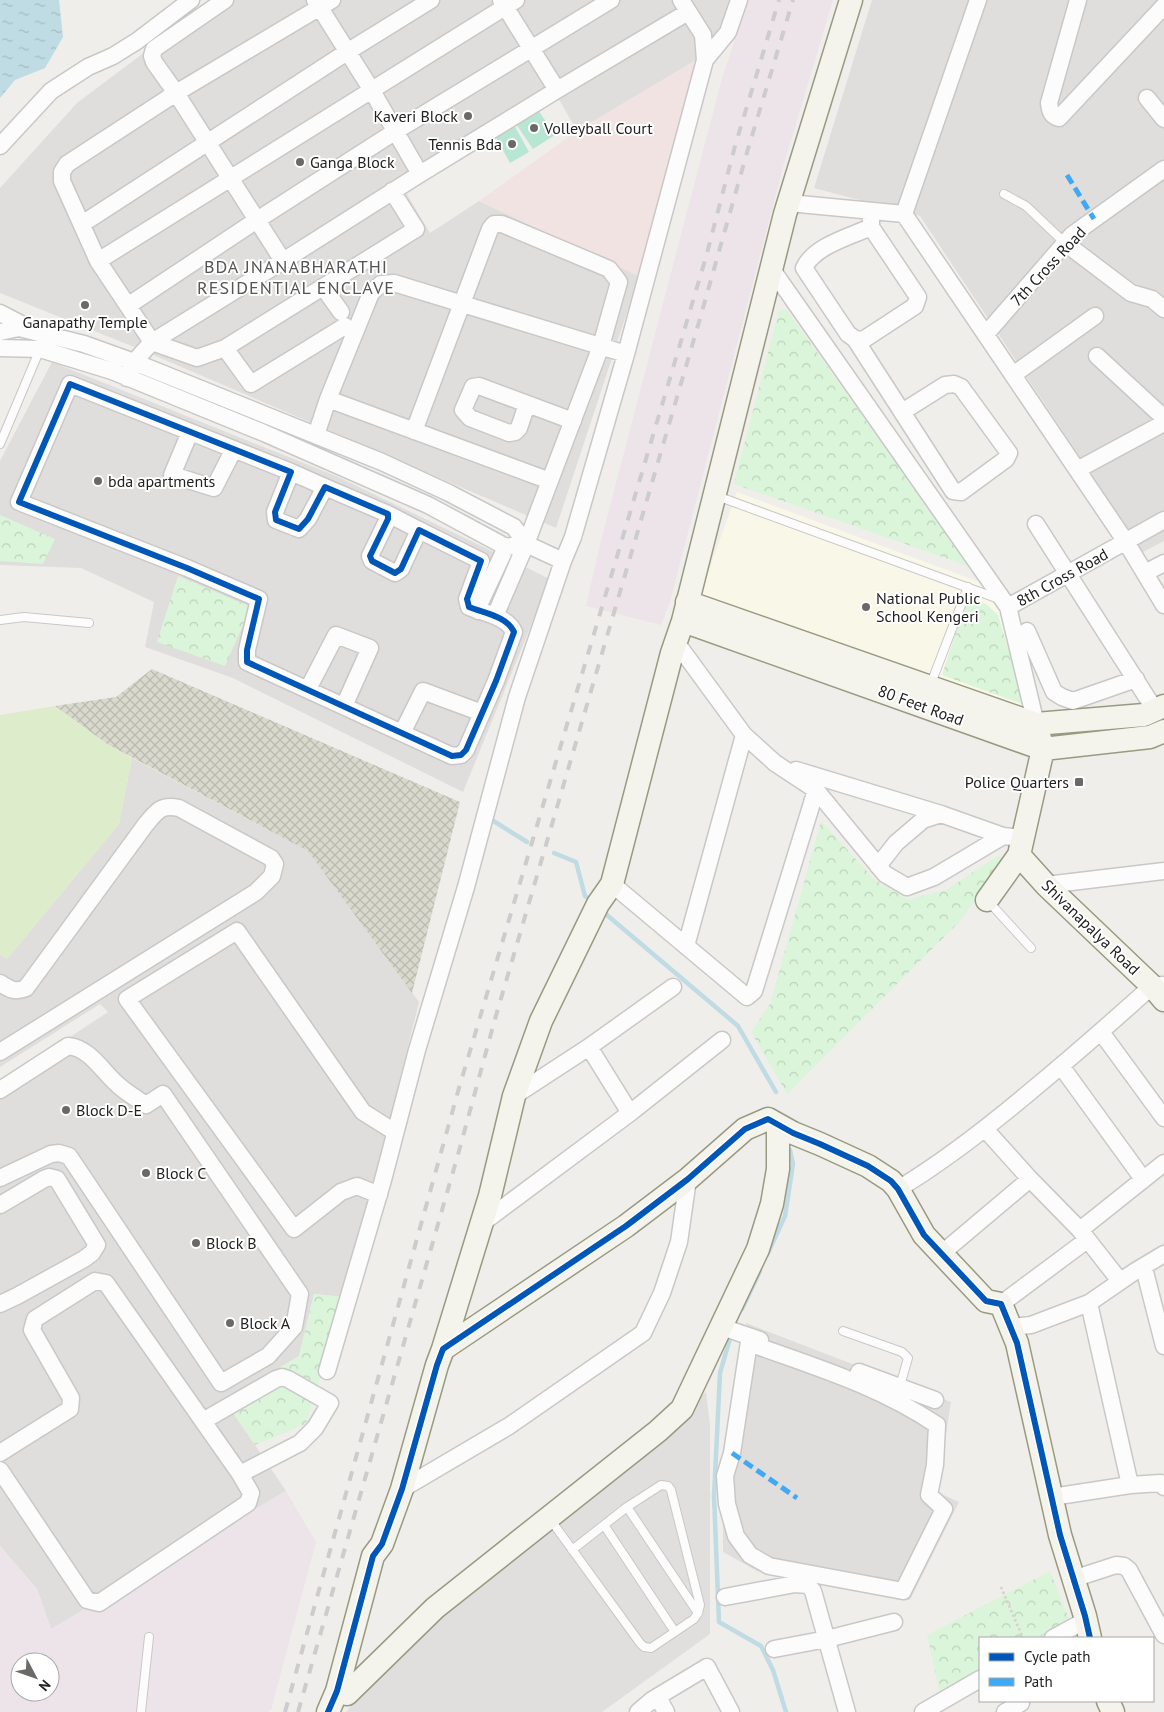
<svg xmlns="http://www.w3.org/2000/svg" width="1164" height="1712" font-family="'PT Sans',sans-serif">
<style>
.residential{fill:#dfdedc}
.commercial{fill:#f1e3e1}
.industrial{fill:#ede4e9;fill-rule:evenodd}
.education{fill:#f8f7e8}
.construction{fill:url(#construction-cross-hatch)}
.grass{fill:#ddeccb}
.park{fill:url(#park-crowns)}
.pitch{fill:#b7e6d2}
.parking{fill:#e0dfde}
.water{fill:url(#water-ripples)}
.lines{fill:none;stroke-linecap:round;stroke-linejoin:round}
.stream{stroke:#bfdbe3;stroke-width:4.5}
.lane-casing{stroke:#c9c8c7;stroke-width:10}
.street-casing{stroke:#c9c8c7;stroke-width:19}
.secondary-casing{stroke:#999a82;stroke-width:25}
.path{stroke:#dccecd;stroke-width:2.5;stroke-dasharray:2.5 2.5;stroke-linecap:butt}
.lane{stroke:#fdfcfc;stroke-width:8}
.street{stroke:#fdfcfc;stroke-width:16}
.secondary{stroke:#f4f4ed;stroke-width:22}
.rail{stroke:#ccc;stroke-width:4;stroke-dasharray:10 10;stroke-linecap:butt}
.quiet{stroke:#3fa9f5;stroke-width:5;stroke-dasharray:10 5;stroke-linecap:butt}
.cycleway-casing{stroke:#fff;stroke-width:9}
.cycleway{stroke:#0057b8;stroke-width:6}
.poi-dot{fill:#6a6968;stroke:#fff;stroke-width:2}
.labels{text-anchor:middle;stroke-width:4;stroke-linejoin:round;paint-order:stroke}
.poi-label{font-size:16px;fill:#222;stroke:#fff;text-anchor:start}
.street-label{font-size:16px;fill:#222;stroke:#fff}
.neighbourhood-label{font-size:18px;letter-spacing:1px;fill:#555;stroke:#fff}
</style>
<defs>
<pattern id="construction-cross-hatch" width="8" height="8" patternUnits="userSpaceOnUse" patternTransform="scale(1.25)"><rect width="8" height="8" fill="#d9d9cd"/><path d="M0 0l8 8M0 8l8-8" fill="none" stroke="#babab0"/></pattern>
<pattern id="park-crowns" width="20" height="18" patternUnits="userSpaceOnUse" patternTransform="scale(1.25)"><rect width="20" height="18" fill="#daf5da"/><path d="M2 6a3 3 0 1 1 6 0M12 15a3 3 0 1 1 6 0" fill="none" stroke="#bbd2bb"/></pattern>
<pattern id="water-ripples" width="26" height="14" patternUnits="userSpaceOnUse" patternTransform="scale(1.25)"><rect width="26" height="14" fill="#bfdbe3"/><path d="M2 4q2-2 4 0t4 0M15 11q2-2 4 0t4 0" fill="none" stroke="#a4bcc2"/></pattern>
</defs>
<rect width="100%" height="100%" fill="#f0eeeb"/>
<path class="residential" d="M214,0H729L713,50L577,131L553,89L399,181L430,233L479,201L639,276L556,528L144,351L0,293V188L77,103Z
M872,0H1164V541L1143,552L920,216L814,188Z
M52,362L336,476L550,579L463,792L233,678L145,647L154,602L81,568L0,565V461Z
M132,758L308,851L419,1002L345,1297L314,1294L299,1356L225,1401L286,1491L51,1629L37,1589L0,1546V1083L108,1012L100,1004L0,1067V954L7,959L119,824Z
M746,1323L951,1402L937,1492L959,1502L910,1600L757,1571L723,1552V1498Z"/>
<path class="commercial" d="M713,50L639,276L479,201L577,131Z"/>
<path class="industrial" d="M748,0H833L782,171L670,602L661,625L586,606L600,544L722,78Z
M286,1491L316,1542L271,1710L267,1712H0V1546L37,1589L51,1629ZM20,1662H50V1692H20Z"/>
<path class="education" d="M737,492L982,583L1005,619L1029,711L700,595Z"/>
<path class="construction" d="M152,669L460,802L412,993L308,851L107,744L55,706L116,697Z"/>
<path class="grass" d="M55,706L107,744L132,758L119,824L7,959L0,954V715Z"/>
<path class="park" d="M786,309L971,567L734,484L779,310Z
M0,515L55,539L43,564L0,561Z
M178,576L251,607L225,666L157,642Z
M967,597L986,604L998,615L1025,705L942,675Z
M821,821L875,880L908,899L946,890L999,855L1004,863L960,921L787,1094L751,1032L770,1004Z
M314,1294L345,1297L306,1424L255,1445L225,1401L299,1356Z
M1050,1571L1070,1621L1038,1638H980V1671L940,1694L927,1635Z"/>
<path class="pitch" d="M536,107L555,135L533,149L514,121Z
M514,125L529,152L510,163L495,136Z"/>
<path class="parking" d="M706,1392L710,1425V1634L602,1712H346L413,1634Z"/>
<path class="water" d="M0,0H59L63,37L45,68L15,80L0,98Z"/>
<g class="lines">
<path class="stream" d="M492,820L527,842
M554,853L576,862L585,896L592,901
M601,910L738,1026L776,1092
M767,1255L785,1216L793,1164L790,1150
M742,1309L760,1271
M731,1335L720,1373L714,1496L719,1622L761,1646L773,1670L786,1712"/>
<defs>
<path id="lane" d="M1004,194L1026,206L1065,243
M0,444L40,349
M717,496L999,599
M0,620L24,617L89,623
M930,686L968,587
M989,902L1031,948
M843,1331L902,1352L908,1358L900,1386
M627,1507L698,1613
M550,1519L640,1643L644,1647L651,1648L694,1619L698,1613L700,1605L671,1490L668,1486L661,1485L627,1507L572,1550
M604,1525L675,1632
M141,1712L149,1637"/>
<path id="street" d="M225,0L154,49L152,56L154,62L176,93L283,261
M315,0L371,89L420,174
M332,0L176,93L67,164L62,172V181L98,261L152,342L197,358L225,348L416,229L392,191
M501,0L557,90
M978,0L904,214L1126,542L1164,605
M1078,0L1049,103C1050,111 1051,116 1059,118L1164,6
M705,60L728,32L739,0
M1147,98L1164,119
M0,146L51,91L88,67L113,56L137,41L191,0
M789,203L904,214
M82,224L347,52L431,0
M871,227C849,237 814,246 804,268L848,334L855,339L863,340L915,306L918,297L871,227V211
M1065,243L1131,293L1152,299L1164,309
M98,261L516,0
M771,268L1008,607
M323,287L341,312
M129,305L257,220L396,131L611,0
M0,313L29,328
M0,332L19,328L84,344L134,362L382,462L449,493L514,527L526,544L563,561
M986,334L1072,235L1164,169
M855,339L953,491L961,492L1006,459L1009,453L961,387L954,384L945,385L902,412
M0,348L40,349L112,371L264,433L428,505L506,547L526,544
M225,348L251,384L345,326
M1097,356L1164,418
M1013,375L1095,316
M127,378L134,362L152,342L283,261L420,174L557,90L688,12
M70,384L291,472L275,512L276,520L299,529L308,519L325,487L388,514V519L370,556L372,561L395,573L401,569L419,530L481,561L467,599L469,607C483,613 507,616 514,632L496,681L466,750L461,755L452,756L247,662V650L259,599L187,568L19,502Z
M328,399L550,481
M527,404L519,428L515,432L509,433L470,418L463,410L473,387L479,386L573,421
M414,431L490,229L494,224H502L609,269L619,282L601,346L526,544L495,616
M190,432L172,475L214,488L234,449
M316,435L328,399L371,293L381,284L394,283L626,354
M1077,470L1164,423
M291,472L325,487
M388,514L419,530
M1036,524L1155,710
M1145,573L1164,563
M478,611L480,603L506,547
M1027,631L1054,692L1062,697L1073,701L1136,679
M676,642L744,735L775,763L816,790L885,874L907,887L934,877L1003,836L1022,838
M308,689L336,635L370,648L344,706
M1036,724L1008,607L1164,520
M402,733L423,691L482,713
M796,770L941,814L1003,836
M878,866L896,843L923,820L941,814
M612,884L747,997L754,991L816,790
M1046,885L1164,871
M686,946L744,735
M0,983C9,989 15,993 26,988L146,824C157,811 161,804 179,808L271,858L275,864L272,876L256,892L0,1052
M1101,1032L1164,1118
M589,1047L630,1113
M1061,1066L1143,1179
M0,1090L68,1046C90,1048 102,1071 117,1084C125,1092 136,1098 146,1105L163,1094L300,1294L294,1327L268,1356L221,1383L69,1156L59,1153L51,1154L0,1178
M514,1096L589,1047L673,987
M985,1129L1030,1179L1080,1230L1120,1281
M898,1189C945,1161 988,1127 1031,1091C1072,1057 1112,1022 1152,986L1162,985
M379,1195L357,1186L341,1192L294,1229L127,999L237,931L363,1112L395,1132
M0,1205L44,1179L49,1177L57,1179L97,1245L92,1253L84,1259L17,1296L0,1304
M481,1224L630,1113L722,1040
M1080,1230L1164,1163
M941,1254L1030,1179
M1144,1268L1164,1346
M1089,1303L1130,1485
M1001,1304L1087,1240
M722,1327L760,1340
M1010,1327L1031,1325L1089,1303L1134,1272L1164,1254
M749,1343C815,1367 877,1385 937,1425L935,1465L929,1495L944,1509L903,1591L769,1566L750,1555L736,1536L727,1504L725,1476L732,1453L749,1342L750,1337
M327,1371L383,1180L417,1050L466,887L517,697L563,561L573,537L626,354L705,60L703,35L681,0
M859,1372L935,1400
M203,1421L276,1379L282,1377L288,1379L330,1403L315,1428L300,1443L240,1474
M0,1453L70,1409L71,1398L32,1330L35,1319L95,1281L106,1283L240,1474L251,1493L248,1503L99,1603L87,1600L0,1470
M402,1489L509,1426L643,1333L662,1293L679,1242L688,1179
M1052,1497L1130,1485L1161,1483L1164,1487
M1073,1579L1116,1565L1124,1566L1129,1570L1164,1635
M725,1597L795,1584L808,1585L813,1591L847,1712
M1053,1638L1086,1620
M774,1649L827,1639L894,1622
M652,1700L707,1667L731,1712
M638,1712L652,1700L661,1703L666,1712
M923,1712L980,1679
M1005,1712L1021,1703"/>
<path id="secondary" d="M687,602L1036,724L1144,715L1164,706
M683,621L1043,749L1150,737L1164,731
M1019,855L1046,885L1152,986L1164,1000
M987,900L1019,855L1043,749L1039,735
M443,1349L490,1196L514,1096L541,1021L598,904L612,884L672,653L683,621L785,214L851,0
M347,1694L435,1608L658,1431L682,1409L758,1249L772,1204L778,1169V1125
M1108,1701L1113,1712
M328,1712L337,1691L373,1556L382,1544L402,1489L437,1365L443,1349L626,1226L688,1179L745,1129L768,1119L793,1133L820,1144L868,1166L891,1181L898,1189L924,1235L986,1301L1001,1304L1017,1343L1060,1535L1085,1616L1090,1638"/>
</defs>
<use href="#lane" class="lane-casing"/>
<use href="#street" class="street-casing"/>
<use href="#secondary" class="secondary-casing"/>
<path class="path" d="M1001,1587L1023,1638"/>
<use href="#lane" class="lane"/>
<use href="#street" class="street"/>
<use href="#secondary" class="secondary"/>
<path class="rail" d="M285,1712L459,1088L706,257L735,146L779,0
M298,1712L459,1151L495,1019L699,322L748,149L793,0"/>
<path class="quiet" d="M1067,175L1094,219
M732,1453L797,1498"/>
<defs>
<path id="cycleway" d="M70,384L291,472L275,512L276,520L299,529L308,519L325,487L388,514V519L370,556L372,561L395,573L401,569L419,530L481,561L467,599L469,607C483,613 507,616 514,632L496,681L466,750L461,755L452,756L247,662V650L259,599L187,568L19,502Z
M328,1712L337,1691L373,1556L382,1544L402,1489L437,1365L443,1349L626,1226L688,1179L745,1129L768,1119L793,1133L820,1144L868,1166L891,1181L898,1189L924,1235L986,1301L1001,1304L1017,1343L1060,1535L1085,1616L1090,1638"/>
</defs>
<use href="#cycleway" class="cycleway-casing"/>
<use href="#cycleway" class="cycleway"/>
</g>
<g class="poi-dot">
<circle cx="468" cy="116" r="5"/>
<circle cx="534" cy="128" r="5"/>
<circle cx="512" cy="144" r="5"/>
<circle cx="300" cy="162" r="5"/>
<circle cx="85" cy="305" r="5"/>
<circle cx="98" cy="481" r="5"/>
<circle cx="866" cy="607" r="5"/>
<rect x="1074" y="777" width="10" height="10" rx="2.5"/>
<circle cx="66" cy="1110" r="5"/>
<circle cx="146" cy="1173" r="5"/>
<circle cx="196" cy="1243" r="5"/>
<circle cx="230" cy="1323" r="5"/>
</g>
<g class="labels">
<g class="poi-label">
<text x="458" y="122" text-anchor="end">Kaveri Block</text>
<text x="544" y="134">Volleyball Court</text>
<text x="502" y="150" text-anchor="end">Tennis Bda</text>
<text x="310" y="168">Ganga Block</text>
<text x="85" y="328" text-anchor="middle">Ganapathy Temple</text>
<text x="108" y="487">bda apartments</text>
<text x="876" y="604">National Public<tspan x="876" dy="18">School Kengeri</tspan></text>
<text x="1069" y="788" text-anchor="end">Police Quarters</text>
<text x="76" y="1116">Block D-E</text>
<text x="156" y="1179">Block C</text>
<text x="206" y="1249">Block B</text>
<text x="240" y="1329">Block A</text>
</g>
<g class="street-label">
<text transform="translate(1048 266) rotate(-47)" y="6">7th Cross Road</text>
<text transform="translate(1062 577) rotate(-29)" y="6">8th Cross Road</text>
<text transform="translate(921 705) rotate(20)" y="6">80 Feet Road</text>
<text transform="translate(1091 927) rotate(44)" y="6">Shivanapalya Road</text>
</g>
<g class="neighbourhood-label">
<text x="296" y="273">BDA JNANABHARATHI<tspan x="296" dy="21">RESIDENTIAL ENCLAVE</tspan></text>
</g>
</g>
<rect x="979" y="1637" width="175" height="65" fill="#ffffff" stroke="#a7a7a7"/>
<rect x="989" y="1653" width="25" height="8" fill="#0057b8" stroke="#a7a7a7"/>
<text x="1024" y="1662" font-size="15" fill="#222222">Cycle path</text>
<rect x="989" y="1678" width="25" height="8" fill="#3fa9f5" stroke="#a7a7a7"/>
<text x="1024" y="1687" font-size="15" fill="#222222">Path</text>
<g transform="translate(35 1677) rotate(131)"><circle r="24" fill="#ffffff" stroke="#a7a7a7"/>
<path d="M0-4L9 19L0 12L-9 19Z" fill="#6a6968"/>
<text y="-8" font-size="14" font-weight="bold" text-anchor="middle" fill="#222222">N</text>
</g>
</svg>
